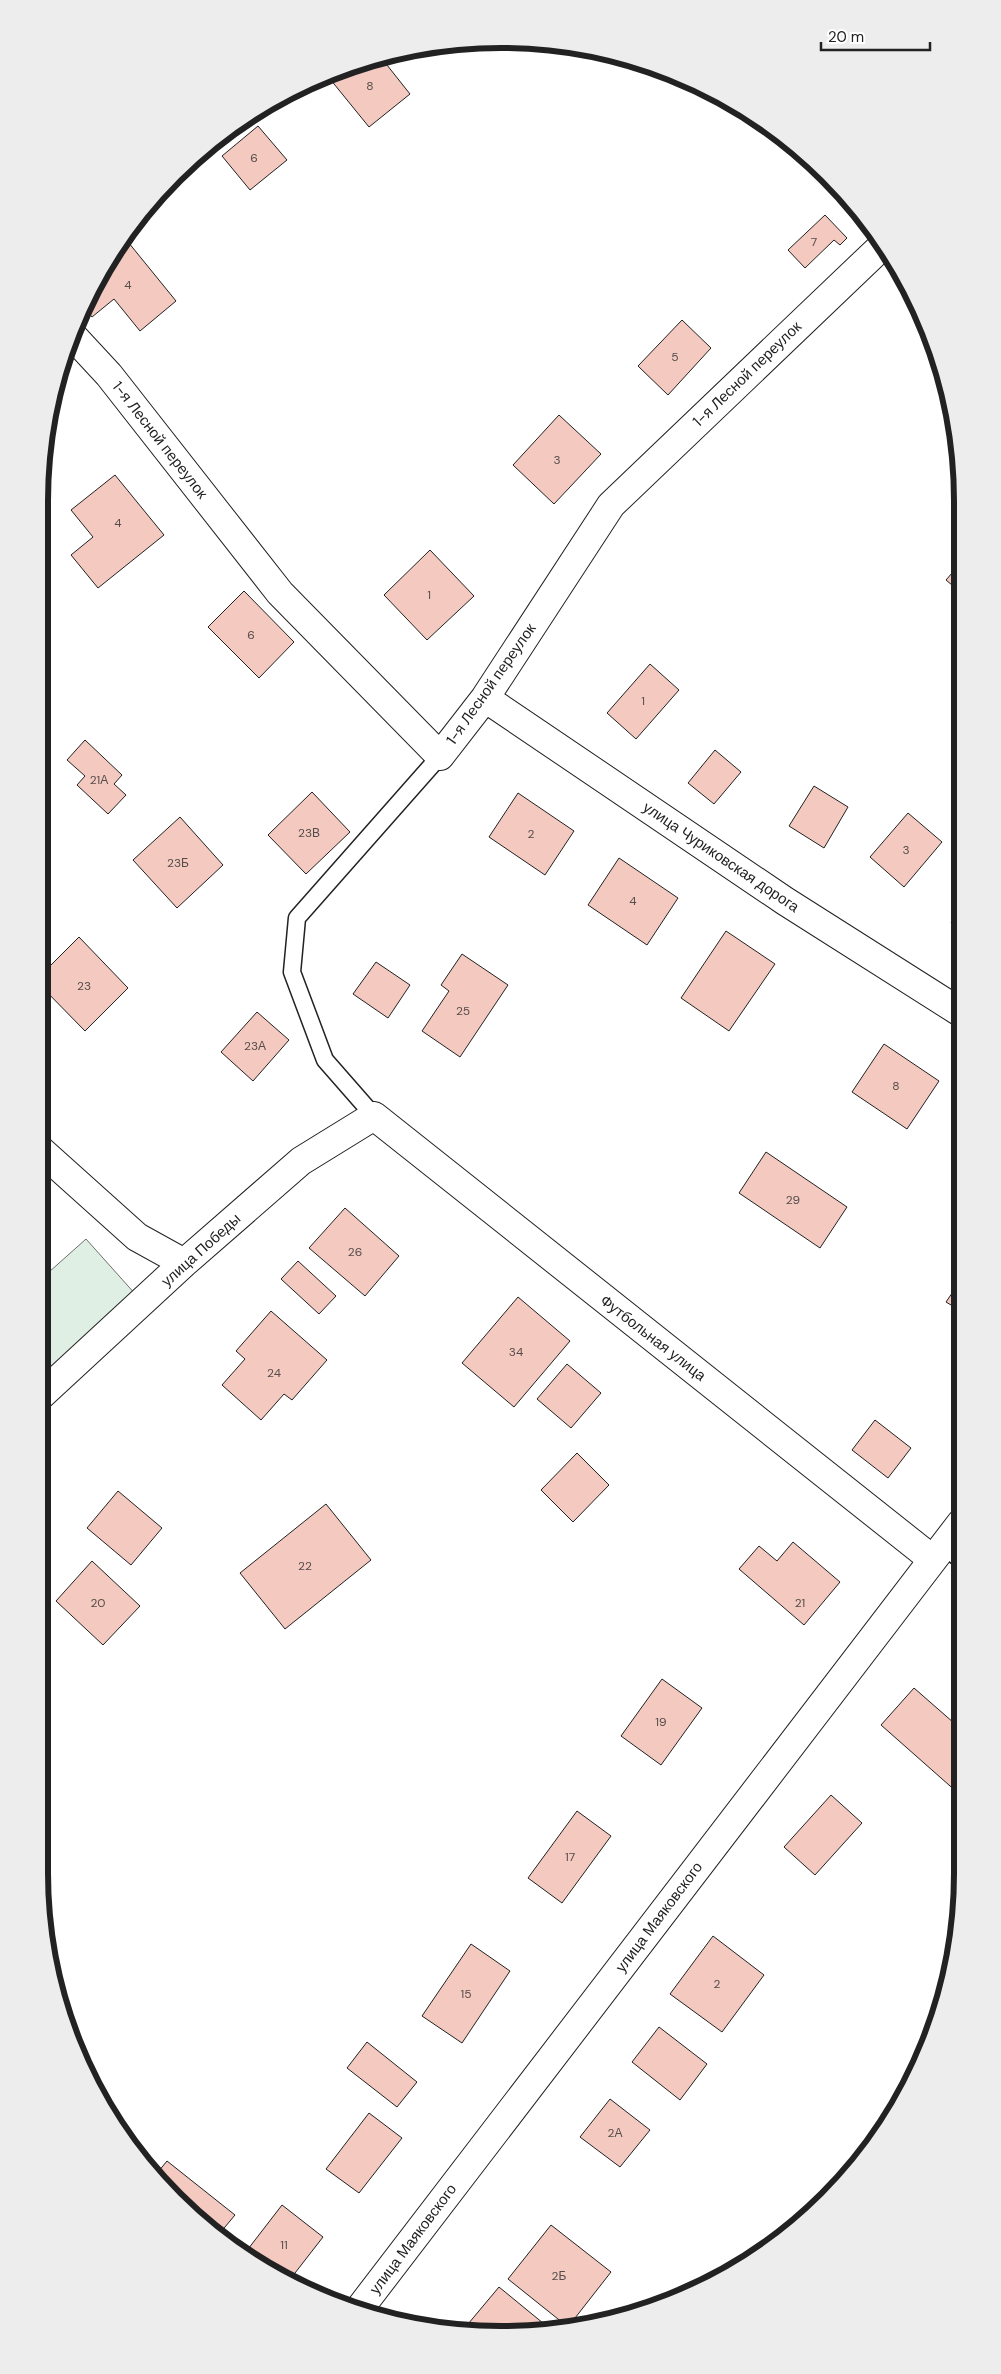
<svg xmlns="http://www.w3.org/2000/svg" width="1001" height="2374" font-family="'DM Sans',sans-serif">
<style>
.green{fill:#e0efe3;stroke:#6f6f6f}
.building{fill:#f3c9c0;stroke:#222}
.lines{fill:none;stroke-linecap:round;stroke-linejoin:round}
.service-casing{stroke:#222;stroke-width:19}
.minor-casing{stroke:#222;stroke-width:30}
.tertiary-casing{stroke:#222;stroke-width:30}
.service{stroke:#fff;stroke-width:16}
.minor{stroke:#fff;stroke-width:28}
.tertiary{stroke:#fff;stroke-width:28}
.labels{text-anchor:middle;stroke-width:4;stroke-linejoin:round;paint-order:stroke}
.number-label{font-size:12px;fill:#564c4a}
.street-label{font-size:15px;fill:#222;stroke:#fff}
.rim{fill:none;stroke:#222;stroke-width:6}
</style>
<rect width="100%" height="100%" fill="#fff"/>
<path class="green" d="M86,1239L137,1296L39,1383V1281Z"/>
<path class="building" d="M379,55L410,94L369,127L330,79L342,69Z
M258,126L287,160L250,190L222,156Z
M825,215L847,238L840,245L834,240L805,268L788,250Z
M124,237L176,301L140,331L114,299L92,317L84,307L100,270Z
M682,320L711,348L668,395L638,366Z
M559,415L601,454L554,504L513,465Z
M115,475L164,535L98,588L71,555L93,537L71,510Z
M430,550L474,596L427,640L384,595Z
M959,565V591L946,580Z
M244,591L294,642L259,678L208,627Z
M650,664L679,690L636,739L607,713Z
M85,740L122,775L114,784L126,795L108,814L77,785L85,776L67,760Z
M715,750L741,772L714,804L688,783Z
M814,786L848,807L824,848L789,826Z
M312,792L350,832L306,874L268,835Z
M518,793L574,831L545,875L489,837Z
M908,813L942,842L904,887L870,857Z
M180,817L223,865L177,908L133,860Z
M619,858L678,898L647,945L588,905Z
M960,908V929L951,923Z
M726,931L775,964L729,1031L681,998Z
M79,937L128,988L85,1031L39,984V977Z
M462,954L508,985L460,1057L422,1031L449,991L441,985Z
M376,962L410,985L388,1018L353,994Z
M257,1012L289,1040L253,1081L221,1052Z
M884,1044L939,1081L907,1129L852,1092Z
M766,1152L847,1207L820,1248L739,1193Z
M345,1208L399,1256L365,1296L309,1248Z
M298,1261L336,1296L319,1314L281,1279Z
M961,1280V1311L946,1302Z
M518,1297L570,1341L514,1407L462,1363Z
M271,1311L327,1360L292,1400L284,1394L261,1420L222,1385L245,1359L236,1351Z
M567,1364L601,1393L571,1428L537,1399Z
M875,1420L911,1448L888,1478L852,1450Z
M577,1453L609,1485L573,1522L541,1490Z
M118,1491L162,1528L131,1565L87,1528Z
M326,1504L371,1560L285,1629L240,1573Z
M793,1542L840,1582L804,1625L739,1569L759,1546L777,1561Z
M92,1561L140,1606L103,1645L56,1601Z
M39,1651L44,1655L39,1663Z
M662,1679L702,1708L661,1765L621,1736Z
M914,1688L962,1730V1788L958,1793L881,1725Z
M831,1795L862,1823L815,1875L784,1847Z
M577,1811L611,1836L562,1903L528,1878Z
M713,1936L764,1975L722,2032L670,1994Z
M471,1944L510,1971L462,2043L422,2016Z
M659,2027L707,2064L680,2100L632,2062Z
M367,2042L417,2082L397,2107L347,2068Z
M610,2099L650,2130L620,2167L580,2137Z
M369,2113L402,2138L359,2193L326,2169Z
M167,2161L235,2215L220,2233L153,2178Z
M282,2205L323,2237L288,2282L270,2274L245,2253Z
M551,2225L611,2272L568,2327L508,2279Z
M499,2287L549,2328L463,2330Z"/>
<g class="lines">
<defs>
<path id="service" d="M374,1116L325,1060L292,972L297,918L440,756
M943,1546L961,1560"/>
<path id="minor" d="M71,334L109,375L280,593L440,756L485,698L611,505L880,248
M485,698L785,901L960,1012
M39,1149L137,1237L184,1263
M39,1397L184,1263L301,1161L374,1116L932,1559"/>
<path id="tertiary" d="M357,2312L961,1523"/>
</defs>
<use href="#service" class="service-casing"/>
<use href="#minor" class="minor-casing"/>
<use href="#tertiary" class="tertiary-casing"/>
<use href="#service" class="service"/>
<use href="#minor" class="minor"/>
<use href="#tertiary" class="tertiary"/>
</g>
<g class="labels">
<g class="number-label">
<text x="370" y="90">8</text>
<text x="254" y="162">6</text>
<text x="814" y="246">7</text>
<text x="128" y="289">4</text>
<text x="675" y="361">5</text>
<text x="557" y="464">3</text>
<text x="118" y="527">4</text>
<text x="429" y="599">1</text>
<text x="251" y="639">6</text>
<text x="643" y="705">1</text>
<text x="99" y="784">21А</text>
<text x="309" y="837">23В</text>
<text x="531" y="838">2</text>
<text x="906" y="854">3</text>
<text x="178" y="867">23Б</text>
<text x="633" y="905">4</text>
<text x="84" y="990">23</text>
<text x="463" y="1015">25</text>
<text x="255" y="1050">23А</text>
<text x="896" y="1090">8</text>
<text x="793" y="1204">29</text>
<text x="355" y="1256">26</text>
<text x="516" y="1356">34</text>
<text x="274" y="1377">24</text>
<text x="305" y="1570">22</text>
<text x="98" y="1607">20</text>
<text x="800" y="1607">21</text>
<text x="661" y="1726">19</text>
<text x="570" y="1861">17</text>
<text x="717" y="1988">2</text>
<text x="466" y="1998">15</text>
<text x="615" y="2137">2А</text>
<text x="284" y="2249">11</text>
<text x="559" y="2280">2Б</text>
</g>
<g class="street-label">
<text transform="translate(747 374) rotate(-44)" y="5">1-я Лесной переулок</text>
<text transform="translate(160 440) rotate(52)" y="5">1-я Лесной переулок</text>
<text transform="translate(491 684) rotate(-55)" y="5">1-я Лесной переулок</text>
<text transform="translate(721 857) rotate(34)" y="5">улица Чуриковская дорога</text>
<text transform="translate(201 1250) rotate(-42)" y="5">улица Победы</text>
<text transform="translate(653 1338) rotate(38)" y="5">Футбольная улица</text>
<text transform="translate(659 1917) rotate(-53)" y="5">улица Маяковского</text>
<text transform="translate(413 2239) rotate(-53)" y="5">улица Маяковского</text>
</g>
</g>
<path d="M0 0H1001V2374H0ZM501 48H501A453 453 0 0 1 954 501V1873A453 453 0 0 1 501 2326H501A453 453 0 0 1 48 1873V501A453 453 0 0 1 501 48Z" fill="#ededed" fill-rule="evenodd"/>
<path class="rim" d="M501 48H501A453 453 0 0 1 954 501V1873A453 453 0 0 1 501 2326H501A453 453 0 0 1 48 1873V501A453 453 0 0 1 501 48Z"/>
<path d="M821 42v8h109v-8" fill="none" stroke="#222222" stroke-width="2.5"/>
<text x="828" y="42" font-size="15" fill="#222222" stroke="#ffffff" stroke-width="4" paint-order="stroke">20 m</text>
</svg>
